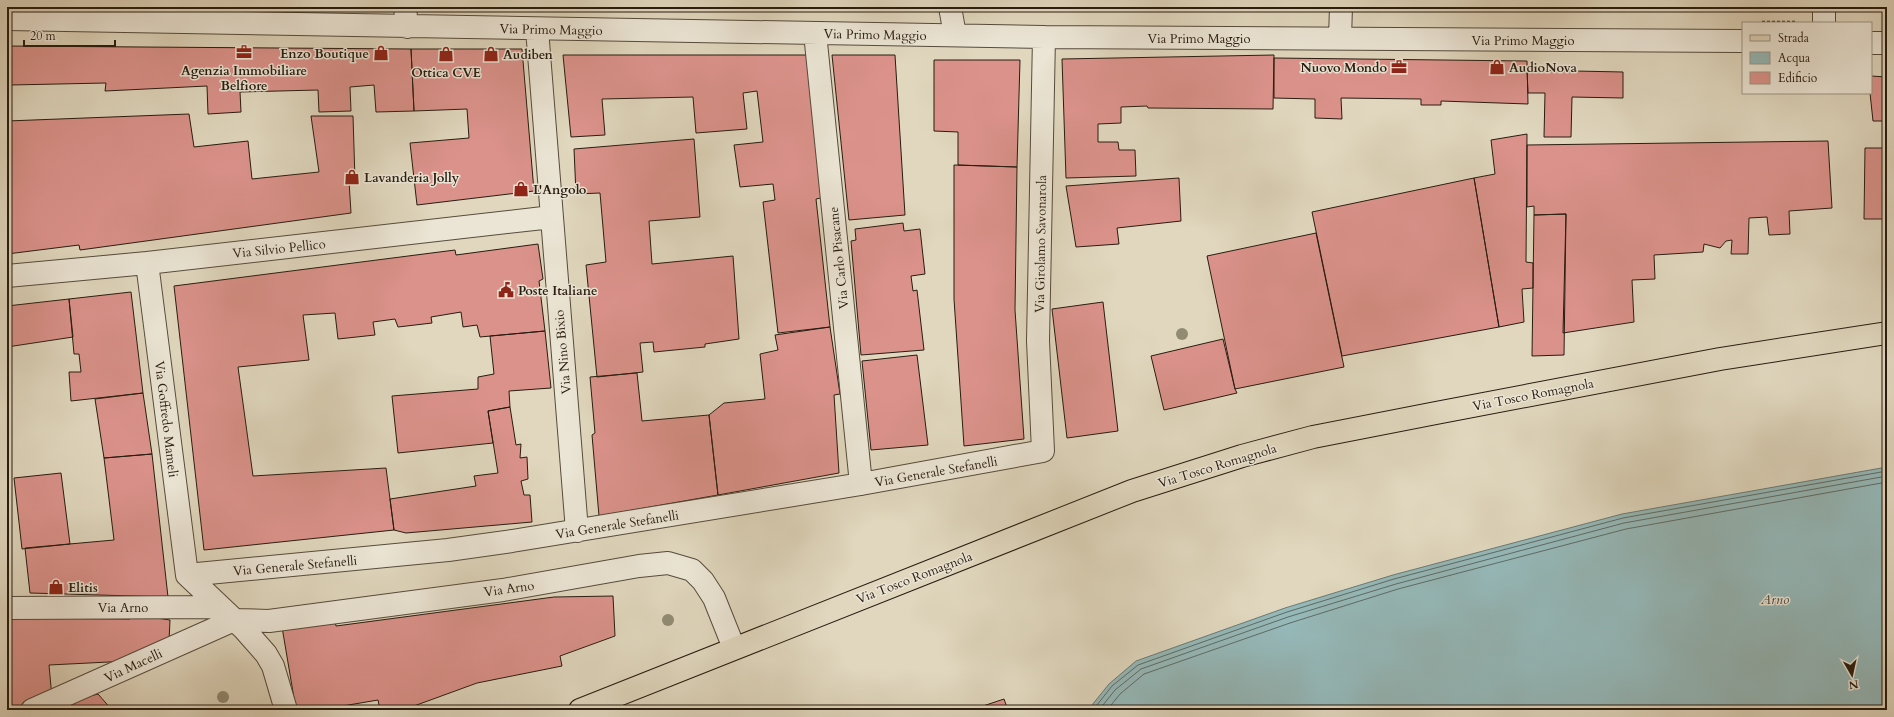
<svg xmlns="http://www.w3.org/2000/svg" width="1894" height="717" font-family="Cardo,serif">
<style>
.water{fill:#95b8b8;stroke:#697a75}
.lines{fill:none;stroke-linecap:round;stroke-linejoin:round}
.shore{stroke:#5e6a64;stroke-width:1}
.building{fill:#db928b;stroke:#281c10}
.minor-casing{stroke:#564b3c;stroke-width:24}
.major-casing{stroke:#281c10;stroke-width:24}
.path{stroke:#281c10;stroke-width:2.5;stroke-dasharray:3 2;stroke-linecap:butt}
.minor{stroke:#ebe5d5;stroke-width:22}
.major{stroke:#e0d7be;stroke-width:22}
.tree{fill:#918b74}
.labels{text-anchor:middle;stroke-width:3;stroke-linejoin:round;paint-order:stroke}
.street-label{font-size:13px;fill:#281c10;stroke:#ebe5d5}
.poi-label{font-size:13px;font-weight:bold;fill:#281c10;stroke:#ebe5d5;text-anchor:start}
.water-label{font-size:14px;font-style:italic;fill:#494b42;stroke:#ebe5d5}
</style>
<rect width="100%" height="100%" fill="#e0d7be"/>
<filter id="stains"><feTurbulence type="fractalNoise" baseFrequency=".005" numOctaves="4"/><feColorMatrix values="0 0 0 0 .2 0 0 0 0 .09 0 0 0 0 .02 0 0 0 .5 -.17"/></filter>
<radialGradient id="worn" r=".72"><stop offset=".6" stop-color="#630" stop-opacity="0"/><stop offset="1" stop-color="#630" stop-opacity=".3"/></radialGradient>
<path class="water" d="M1887,467V710H1088L1109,684L1136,661L1285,608L1393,575L1622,514Z"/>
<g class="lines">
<path class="shore" d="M1093,710L1112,686L1138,665L1287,612L1394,579L1623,518L1887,471
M1099,710L1115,690L1141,669L1288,617L1396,584L1624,523L1887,476
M1107,710L1120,694L1144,674L1290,623L1398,589L1626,529L1887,482"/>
</g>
<path class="building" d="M7,46L411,49L414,111L376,112L374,85L350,87L351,111L319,112L318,90L240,92L241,112L208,114L207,86L105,91L106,83L10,85L11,100H7Z
M411,49H522L534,191L417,205L410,143L469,138L467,109L414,111Z
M563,55H808L821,198L816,199L830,327L778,333L763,202L775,200L773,184L740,187L734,145L763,142L757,91L743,93L747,129L696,133L693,97L602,99L605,135L571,137Z
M832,55H895L905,215L849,220Z
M1274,55L1273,109L1148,108L1147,106L1121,107V123L1098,124V142H1118L1119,150H1135L1136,176L1066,178L1062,59Z
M1274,58L1527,61L1528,104L1441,101V105H1421V99L1341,98L1342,119L1315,118V99L1274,98Z
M934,60H1020L1017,167L958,165V132L934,131Z
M1527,70L1623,72V98L1572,97L1571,137H1544L1545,93H1528Z
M1871,76L1887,77V121H1873L1870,93Z
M189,114L194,147L248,141L252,179L319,172L311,116H353L355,180L349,181L351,213L80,250L79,245L7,254V121Z
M1527,134L1526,262L1533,263V288L1522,289L1524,322L1499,327L1474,178L1495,174L1491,140Z
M694,139L700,217L649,221L652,264L733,256L739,339L705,344V347L654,352L653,342L640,343L643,372L597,377L586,265L606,262L600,193L576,194L574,149Z
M1828,141L1832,208L1789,211L1790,234L1769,235L1767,217L1749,218L1748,254H1731L1732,240L1726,241L1720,248L1704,244L1703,252L1654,255L1655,279L1632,280L1634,322L1563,333L1566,214L1534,215V206L1527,207V145Z
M1865,148H1887V219H1864Z
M954,165L1017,167L1015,310L1024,439L964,446L954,299Z
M1179,178L1181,221L1117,228L1119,244L1076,247L1066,186Z
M1474,178L1499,327L1342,356L1312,212Z
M1566,214L1564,355L1532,356L1534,215Z
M903,223L904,231L920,229L925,274L911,276L913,291L917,290L924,350L861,355L851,241L856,240L855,229Z
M1316,233L1344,367L1235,389L1207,256Z
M538,244L543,279L539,281L545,331L480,337L477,325L463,327L461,312L431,317L432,323L398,327L395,319L373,322L375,335L338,339L335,313L303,315L309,360L238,367L253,476L386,468L394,530L204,550L174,286L455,250L456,255Z
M131,292L143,393L71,401L69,372H81L79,354H74L69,299Z
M69,299L73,337L7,347V306Z
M1103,302L1118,431L1067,438L1052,309Z
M830,327L840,394L834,395L839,473L718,495L709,415L724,403L765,399L760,354L778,350L775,335Z
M545,331L551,388L509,391L510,407L488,411L493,443L398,453L392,396L478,389V377L494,374L490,336Z
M1223,339L1235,389L1237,393L1164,410L1151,356Z
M917,355L928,445L871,450L862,361Z
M637,373L642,421L709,415L718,495L599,516L592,435L595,433L590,377Z
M143,393L152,454L104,458L95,399Z
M510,407L516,445L521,444L520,458L527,457L528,479L521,481L524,495H530L532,522L406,533L394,530L390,499L476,486L474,476L498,473L488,411Z
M152,454L168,597L30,593L25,548L114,540L104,458Z
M61,473L70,544L22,549L14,478Z
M613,596L615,636L560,656L562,666L477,683L403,710H380L378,700L319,710H296L282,627L334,617L336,626L554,597Z
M130,614L170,620L169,641L129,661L49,665L52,698L19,710H7V618L130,619Z
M98,694L112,710H61L67,702Z
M1004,699L1008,710H971Z"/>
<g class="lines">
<defs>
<path id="minor" d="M405,7L407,27
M950,7L955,35
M1824,7V23
M7,19L1044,37L1743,41
M537,29L577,531
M815,33L861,484
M1340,38L1341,7
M1871,43H1887
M147,263L187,575
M7,276L147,263L552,217
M187,575L448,550L512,541L861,484L1043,451L1038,341L1044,37
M187,575L244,629L266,654L273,666L286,710
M7,608L219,607
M32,710L234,620L269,621L503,590L639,566L668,563L692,570L703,581L714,598L734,648"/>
<path id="major" d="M580,710L1132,491L1242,456L1313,437L1436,413L1720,359L1887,333"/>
</defs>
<use href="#minor" class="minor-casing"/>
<use href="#major" class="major-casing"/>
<path class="path" d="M1762,22H1797"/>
<use href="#minor" class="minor"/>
<use href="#major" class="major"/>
</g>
<g class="tree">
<circle cx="1182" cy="334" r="6"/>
<circle cx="668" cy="620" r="6"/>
<circle cx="223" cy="697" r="6"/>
</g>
<defs>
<symbol id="office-bare" viewBox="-9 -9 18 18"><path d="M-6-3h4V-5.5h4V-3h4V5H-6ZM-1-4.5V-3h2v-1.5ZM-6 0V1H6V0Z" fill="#8f2418" stroke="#ebe5d5" stroke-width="2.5" paint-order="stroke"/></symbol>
<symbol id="shop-bare" viewBox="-9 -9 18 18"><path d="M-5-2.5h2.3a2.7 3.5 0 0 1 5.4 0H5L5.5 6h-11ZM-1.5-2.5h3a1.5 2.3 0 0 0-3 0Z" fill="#8f2418" stroke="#ebe5d5" stroke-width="2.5" paint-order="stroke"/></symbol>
<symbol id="civic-bare" viewBox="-9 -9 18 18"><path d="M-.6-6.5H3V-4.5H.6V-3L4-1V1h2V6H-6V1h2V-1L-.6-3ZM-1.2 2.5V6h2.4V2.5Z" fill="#8f2418" stroke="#ebe5d5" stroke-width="2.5" paint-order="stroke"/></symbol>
</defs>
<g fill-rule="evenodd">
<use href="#office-bare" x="233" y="41" width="22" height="22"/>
<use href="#shop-bare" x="370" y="42" width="22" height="22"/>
<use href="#shop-bare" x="435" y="43" width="22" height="22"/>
<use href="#shop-bare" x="480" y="43" width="22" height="22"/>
<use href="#office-bare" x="1388" y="56" width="22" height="22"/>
<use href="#shop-bare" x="1486" y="56" width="22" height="22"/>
<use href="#shop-bare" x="341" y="166" width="22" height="22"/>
<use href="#shop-bare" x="510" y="178" width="22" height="22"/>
<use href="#civic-bare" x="495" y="279" width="22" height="22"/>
<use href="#shop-bare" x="45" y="576" width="22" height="22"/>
</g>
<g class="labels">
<g class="street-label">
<text transform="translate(551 29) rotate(1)" y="5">Via Primo Maggio</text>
<text transform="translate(875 34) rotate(1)" y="5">Via Primo Maggio</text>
<text x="1199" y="43">Via Primo Maggio</text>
<text x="1523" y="45">Via Primo Maggio</text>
<text transform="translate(1040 244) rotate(-89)" y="5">Via Girolamo Savonarola</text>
<text transform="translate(279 248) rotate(-6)" y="5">Via Silvio Pellico</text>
<text transform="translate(838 258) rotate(-96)" y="5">Via Carlo Pisacane</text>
<text transform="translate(562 352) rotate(-95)" y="5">Via Nino Bixio</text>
<text transform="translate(1533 394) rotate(-11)" y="5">Via Tosco Romagnola</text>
<text transform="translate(167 419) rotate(83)" y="5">Via Goffredo Mameli</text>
<text transform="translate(1217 465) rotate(-17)" y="5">Via Tosco Romagnola</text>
<text transform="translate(936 471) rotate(-10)" y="5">Via Generale Stefanelli</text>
<text transform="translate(617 524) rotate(-9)" y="5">Via Generale Stefanelli</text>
<text transform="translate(295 565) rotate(-5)" y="5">Via Generale Stefanelli</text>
<text transform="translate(914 577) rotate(-21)" y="5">Via Tosco Romagnola</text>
<text transform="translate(509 588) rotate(-8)" y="5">Via Arno</text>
<text x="123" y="612">Via Arno</text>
<text transform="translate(133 665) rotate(-25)" y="5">Via Macelli</text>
</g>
<g class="poi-label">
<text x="369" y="58" text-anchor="end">Enzo Boutique</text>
<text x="503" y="59">Audiben</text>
<text x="1387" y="72" text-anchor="end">Nuovo Mondo</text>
<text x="1509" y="72">AudioNova</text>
<text x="244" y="75" text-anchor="middle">Agenzia Immobiliare<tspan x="244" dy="15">Belfiore</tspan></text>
<text x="446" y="77" text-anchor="middle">Ottica CVE</text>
<text x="364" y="182">Lavanderia Jolly</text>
<text x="533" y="194">L'Angolo</text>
<text x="518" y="295">Poste Italiane</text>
<text x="68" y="592">Elitis</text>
</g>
<g class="water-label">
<text x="1775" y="604">Arno</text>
</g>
</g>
<rect width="1894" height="717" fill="none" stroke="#e0d7be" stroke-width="24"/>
<rect x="8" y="8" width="1878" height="701" fill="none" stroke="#281c10" stroke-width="2"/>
<rect x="12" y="12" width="1870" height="693" fill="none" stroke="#281c10"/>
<rect x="1742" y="22" width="130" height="72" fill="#ebe5d5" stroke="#9d9586"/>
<rect x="1750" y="35" width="20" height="6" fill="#e0d7be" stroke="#9d9586"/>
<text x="1778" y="42" font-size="12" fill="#281c10">Strada</text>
<rect x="1750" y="52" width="20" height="12" fill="#95b8b8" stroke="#9d9586"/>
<text x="1778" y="62" font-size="12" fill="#281c10">Acqua</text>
<rect x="1750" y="72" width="20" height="12" fill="#db928b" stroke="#9d9586"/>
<text x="1778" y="82" font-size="12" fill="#281c10">Edificio</text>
<g transform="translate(1852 675) rotate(171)" stroke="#ebe5d5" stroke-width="3" paint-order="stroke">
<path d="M0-3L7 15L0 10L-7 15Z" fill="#281c10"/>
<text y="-6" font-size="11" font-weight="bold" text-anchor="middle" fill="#281c10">N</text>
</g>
<path d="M24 40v6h91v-6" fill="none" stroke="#281c10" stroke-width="2"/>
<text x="30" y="40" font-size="12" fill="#281c10" stroke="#ebe5d5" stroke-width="3" paint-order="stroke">20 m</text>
<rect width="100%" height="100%" filter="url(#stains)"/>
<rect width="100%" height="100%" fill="url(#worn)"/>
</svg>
